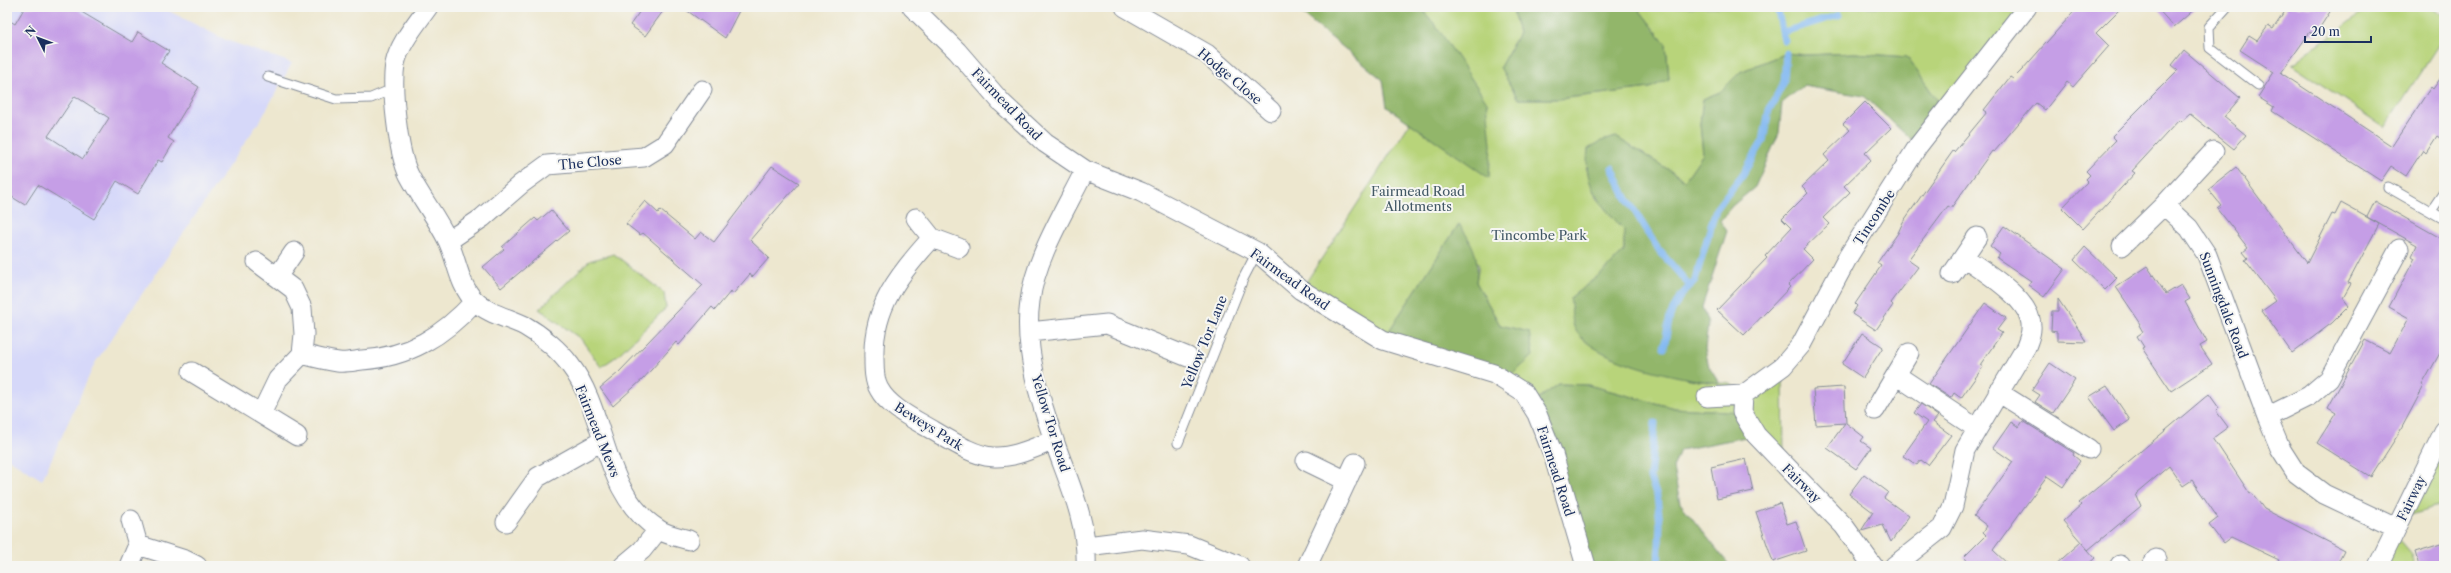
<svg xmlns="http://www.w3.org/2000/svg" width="2451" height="573" font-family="'Libre Caslon Text',serif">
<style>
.built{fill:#d6d8f9}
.green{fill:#b8d47a;stroke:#6a826c}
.forest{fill:#92b66a;stroke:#567264}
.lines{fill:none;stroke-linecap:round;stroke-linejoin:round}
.stream{stroke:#81b8f1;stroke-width:7}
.building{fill:#c59ee6;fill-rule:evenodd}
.service-casing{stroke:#848b96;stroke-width:11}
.minor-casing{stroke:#848b96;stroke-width:21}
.service{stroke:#fff;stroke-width:9}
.minor{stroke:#fff;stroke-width:19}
.labels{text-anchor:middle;stroke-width:4;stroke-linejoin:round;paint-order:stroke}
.street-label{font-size:13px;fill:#1b2f5e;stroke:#f6f6f2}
.park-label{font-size:13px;fill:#425865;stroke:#f6f6f2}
</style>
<rect width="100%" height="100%" fill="#f6f6f2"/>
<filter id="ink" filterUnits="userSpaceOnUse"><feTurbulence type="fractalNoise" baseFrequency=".025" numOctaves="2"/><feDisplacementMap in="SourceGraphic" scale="8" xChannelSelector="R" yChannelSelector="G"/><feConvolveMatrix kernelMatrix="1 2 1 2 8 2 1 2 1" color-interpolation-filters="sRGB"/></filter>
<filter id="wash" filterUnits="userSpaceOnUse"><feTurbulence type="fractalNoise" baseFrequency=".012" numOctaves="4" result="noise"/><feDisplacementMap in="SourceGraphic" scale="16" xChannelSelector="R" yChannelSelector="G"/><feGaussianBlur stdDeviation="0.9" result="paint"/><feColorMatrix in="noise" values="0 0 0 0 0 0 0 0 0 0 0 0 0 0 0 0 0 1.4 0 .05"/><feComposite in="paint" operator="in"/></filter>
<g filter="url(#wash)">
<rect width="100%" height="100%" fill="#ede7cf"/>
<path class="built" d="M7,7H161L226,40L292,63L263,116L95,363L42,480L7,458Z"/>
<path class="green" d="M1420,7H1512L1519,33L1500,67L1518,99H1558L1650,88L1669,79L1666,44L1637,7H1772L1775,13L1783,12V7H2027L1944,110L1907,57L1855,53L1805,55L1786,53L1740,72L1720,92L1703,99L1700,124L1703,154L1685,180L1616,137L1586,167L1596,198L1624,230V251L1607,269L1570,298L1656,371L1699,381L1731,384L1743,395L1783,366L1784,465L1742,412L1674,408L1588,385L1559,384L1531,404L1505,381L1529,332L1500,325L1476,282L1479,266L1459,224L1383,340L1301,290L1410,123L1489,177L1437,27Z
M2369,7H2431L2444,15V36L2385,127L2292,65Z
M614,254L664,293L666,308L617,356L601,367L581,339L539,309L589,261Z
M2444,436V504L2401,517Z
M2393,533L2411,554L2415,566H2378Z"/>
<path class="forest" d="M1294,7H1420L1437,27L1487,102L1491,145L1489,178L1387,107L1383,80Z
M1512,7H1637L1666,44L1669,79L1650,88L1558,99H1518L1500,67L1519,33Z
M1786,53L1805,55L1855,53L1907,57L1944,110L1918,146L1864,96L1803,86L1782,103L1779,133L1755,187L1732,206L1720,221L1727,231L1702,307L1708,324L1705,349L1709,367L1719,383C1685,380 1595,362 1576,331C1571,323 1572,307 1570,298L1607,269L1624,251V230C1600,203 1583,188 1588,149L1601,141L1616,137L1685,180L1703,154L1700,124L1703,99L1720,92L1740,72Z
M1459,224C1473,244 1480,258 1476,282L1500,325L1529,332L1533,356L1505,381L1383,340Z
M1559,384L1588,385L1674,408L1742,412L1756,435L1680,450L1673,468L1680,503L1730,566H1589L1531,404Z"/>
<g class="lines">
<path class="stream" d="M1777,7L1784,40
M1783,32L1839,15
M1612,168L1626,197L1658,249L1690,286
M1664,348L1670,316L1679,298L1695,280L1716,209L1743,174L1763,141L1769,110L1784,82L1786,53
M1655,423L1650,478L1657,496L1660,524L1658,566"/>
</g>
<g id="blocks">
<path class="building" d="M25,7H73L132,42L138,32L169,51L161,63L199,87L168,138L174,142L162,162L158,160L138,194L117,181L94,219L38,185L25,205L7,194V19L15,24ZM75,96L109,118L83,159L48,136Z
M643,7H666L645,36L630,25Z
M682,7H741L725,38Z
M2078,7H2122L2096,33L2109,46L2073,87L2067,82L2045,110L2036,103L1994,152L1992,151L1951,208L1948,206L1908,260L1918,267L1891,303L1893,305L1876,330L1852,314L1857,306L1855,304L1881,266L1877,263L1898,233L1903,222L1953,151L1954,152L1987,112L1984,110L2010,77L2013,79L2022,70Z
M2156,7H2197L2174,27Z
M2288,7H2333L2315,35L2310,32L2281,73L2392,146L2431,87L2433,89L2444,73V141L2437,136L2426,153L2423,150L2406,176L2391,166L2381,181L2272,111L2274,107L2258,97L2274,72L2240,50L2249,36L2257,41L2268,26L2273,29Z
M2184,50L2240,98L2224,117L2246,135L2234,149L2190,114L2181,122L2179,120L2132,171L2135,173L2083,229L2062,208L2088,181L2086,179L2090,175L2086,171L2116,140L2112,136L2178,70L2172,65Z
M1865,102L1891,128L1865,153L1871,160L1844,186L1850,192L1823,218L1829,224L1803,249L1813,259L1788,285L1790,287L1744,335L1717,310L1767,258L1765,256L1791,228L1782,219L1808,193L1802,187L1829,161L1824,155L1850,130L1843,124Z
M772,166L799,183L750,240L769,258L752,277L750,274L733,294L731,291L715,310L712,307L679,345L676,342L643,379L613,406L600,388L618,373L703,285L643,233L640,235L626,224L645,201L658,213L660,210L695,239L701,232L714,242Z
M2236,167L2307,263L2332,214L2335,215L2341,203L2379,224L2348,283L2351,284L2343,298L2349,306L2332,323L2292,353L2262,311L2276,301L2245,260L2248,258L2243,252L2248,248L2217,208L2221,205L2208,189Z
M2375,201L2444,240V346L2422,385L2424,386L2399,433L2371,477L2317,443L2336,413L2328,408L2365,340L2390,353L2409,318L2389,307L2415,258L2412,256L2417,245L2367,217Z
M551,210L569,231L501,288L483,267L504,249L502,247L535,218L538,221Z
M2004,226L2065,269L2044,297L2028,285L2031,281L1997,258L2000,254L1990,246Z
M2085,247L2117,278L2105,290L2074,260Z
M2147,266L2166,294L2181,285L2190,299L2185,302L2207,342L2200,346L2212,364L2171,391L2142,348L2144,347L2137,336L2143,332L2139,325L2141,324L2116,287Z
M2058,299L2081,333L2086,342L2057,341V332L2051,331L2052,311H2058Z
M1985,303L2006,318L1997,330L2002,333L1980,365L1983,367L1961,398L1954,393L1951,398L1929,384Z
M1862,333L1883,347L1863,378L1842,364Z
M2050,363L2075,380L2053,413L2035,402L2040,395L2032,390Z
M2107,386L2130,420L2114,431L2089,397Z
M1844,387L1846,423L1864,437L1861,441L1871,448L1856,469L1827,448L1845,423L1816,425L1813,389Z
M2209,394L2219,408L2216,411L2228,427L2213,438L2250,494L2252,493L2264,509L2344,550L2336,566H2276L2279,560L2231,537L2223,543L2209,525L2218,518L2192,480L2183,486L2169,466L2136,494L2141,506L2088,550L2063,521L2081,505L2079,503Z
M1921,404L1938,416L1933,422L1951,435L1928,465L1921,460L1917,465L1903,456L1927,422L1914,413Z
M2023,421L2074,453L2073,455L2080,461L2063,487L2047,476L1993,550L2010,566H1972L1964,557L1986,535L1983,532L1987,526L1974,516L2013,462L1993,448L2011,422L2019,427Z
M1746,459L1753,491L1717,499L1711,467Z
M1864,474L1888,492L1884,498L1909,516L1891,542L1883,525L1861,531L1873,512L1849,494Z
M1780,503L1787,524L1796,521L1806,551L1773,562L1756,512Z
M2081,542L2095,558L2086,566H2054Z
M2444,543V566H2419L2415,552Z"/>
</g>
</g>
<g filter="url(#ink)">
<use href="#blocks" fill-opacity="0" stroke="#848b96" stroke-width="1"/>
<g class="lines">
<defs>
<path id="service" d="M2227,7L2209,27L2210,48L2258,85
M268,77L336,99L371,98L395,88
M2388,187L2444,219
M2431,211L2444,192
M1178,443L1243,279L1257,252"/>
<path id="minor" d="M428,7C416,24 399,44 395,64C391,89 398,153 409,175C421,198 437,218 448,241C457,260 459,286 475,301C488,314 509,318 525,326C541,335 559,350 570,365C608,414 601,493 658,529C666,535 679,537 689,540
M912,7L957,51L1002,103L1045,143L1085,170L1141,192L1257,252L1301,290L1383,340L1494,374L1524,393L1537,414L1553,454L1586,566
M1125,7L1207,54L1271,111
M1085,170C1066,209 1035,258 1030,301C1023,351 1041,403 1057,449C1071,487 1088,525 1086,566
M2164,205L2189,228L2207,255L2267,417L2280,448L2296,473L2324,494L2396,528
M916,218L932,238L959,248
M932,238C899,274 872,308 874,359C874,368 874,381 879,389C889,408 916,420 934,431C988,463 995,465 1054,440
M448,241L482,218L521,184L547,165L644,157L665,144L702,90
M2122,246L2164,205L2214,151
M257,262L293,289L302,308L304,334L302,354L278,379L261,414
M1952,274L1977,237
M277,277L294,252
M1029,332L1107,324L1188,357
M302,354C313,357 325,360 338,362C345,363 354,361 362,360C409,357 443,336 475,301
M192,372L297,436
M1896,375L1976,428
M1998,392L2089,449
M1743,395L1742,412L1756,435L1844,526L1873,566
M1707,397L1743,395L1783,366L1801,345L1849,255L1918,146L2027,7
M1875,410L1909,353
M2267,417L2309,396L2329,379L2399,249
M1306,461L1347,481
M506,522L538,477L602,441
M138,545L185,560L197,566
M1087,546L1142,539L1189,545L1240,566
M2120,565L2121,566
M129,566L138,545L131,520
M623,566L642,550L658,530
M1307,566L1355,463
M1894,566L1942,528L1953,506L1965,450L2026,347C2028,341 2031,335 2031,329C2034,300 1984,272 1964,257
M2151,566L2156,559
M2378,566L2444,431"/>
</defs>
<use href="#service" class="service-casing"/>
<use href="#minor" class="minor-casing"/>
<use href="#service" class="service"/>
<use href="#minor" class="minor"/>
</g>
</g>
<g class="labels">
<g class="street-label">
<text transform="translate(1230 76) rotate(40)" y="5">Hodge Close</text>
<text transform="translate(1007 104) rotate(46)" y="5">Fairmead Road</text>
<text transform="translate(590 162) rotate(-5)" y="5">The Close</text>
<text transform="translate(1874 217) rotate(-57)" y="5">Tincombe</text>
<text transform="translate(1290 279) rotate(36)" y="5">Fairmead Road</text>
<text transform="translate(2224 305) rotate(69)" y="5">Sunningdale Road</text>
<text transform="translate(1204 342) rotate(-68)" y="5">Yellow Tor Lane</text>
<text transform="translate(1051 423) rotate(73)" y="5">Yellow Tor Road</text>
<text transform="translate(929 426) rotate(32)" y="5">Beweys Park</text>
<text transform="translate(598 431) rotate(68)" y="5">Fairmead Mews</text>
<text transform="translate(1556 471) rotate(72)" y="5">Fairmead Road</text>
<text transform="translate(1802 483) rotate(45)" y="5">Fairway</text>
<text transform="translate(2411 498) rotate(-64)" y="5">Fairway</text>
</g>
<g class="park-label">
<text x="1418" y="196">Fairmead Road<tspan x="1418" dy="15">Allotments</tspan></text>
<text x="1539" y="240">Tincombe Park</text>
</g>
</g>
<rect width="2451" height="573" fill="none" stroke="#f6f6f2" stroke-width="24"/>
<g transform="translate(38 38) rotate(312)" stroke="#f6f6f2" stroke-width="3" paint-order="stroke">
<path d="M0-3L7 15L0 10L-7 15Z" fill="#1b2f5e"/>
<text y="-6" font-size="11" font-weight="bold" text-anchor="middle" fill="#1b2f5e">N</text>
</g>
<path d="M2305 36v6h66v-6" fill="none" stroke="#1b2f5e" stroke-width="2"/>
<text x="2311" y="36" font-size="12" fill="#1b2f5e" stroke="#f6f6f2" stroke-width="3" paint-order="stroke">20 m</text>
</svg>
